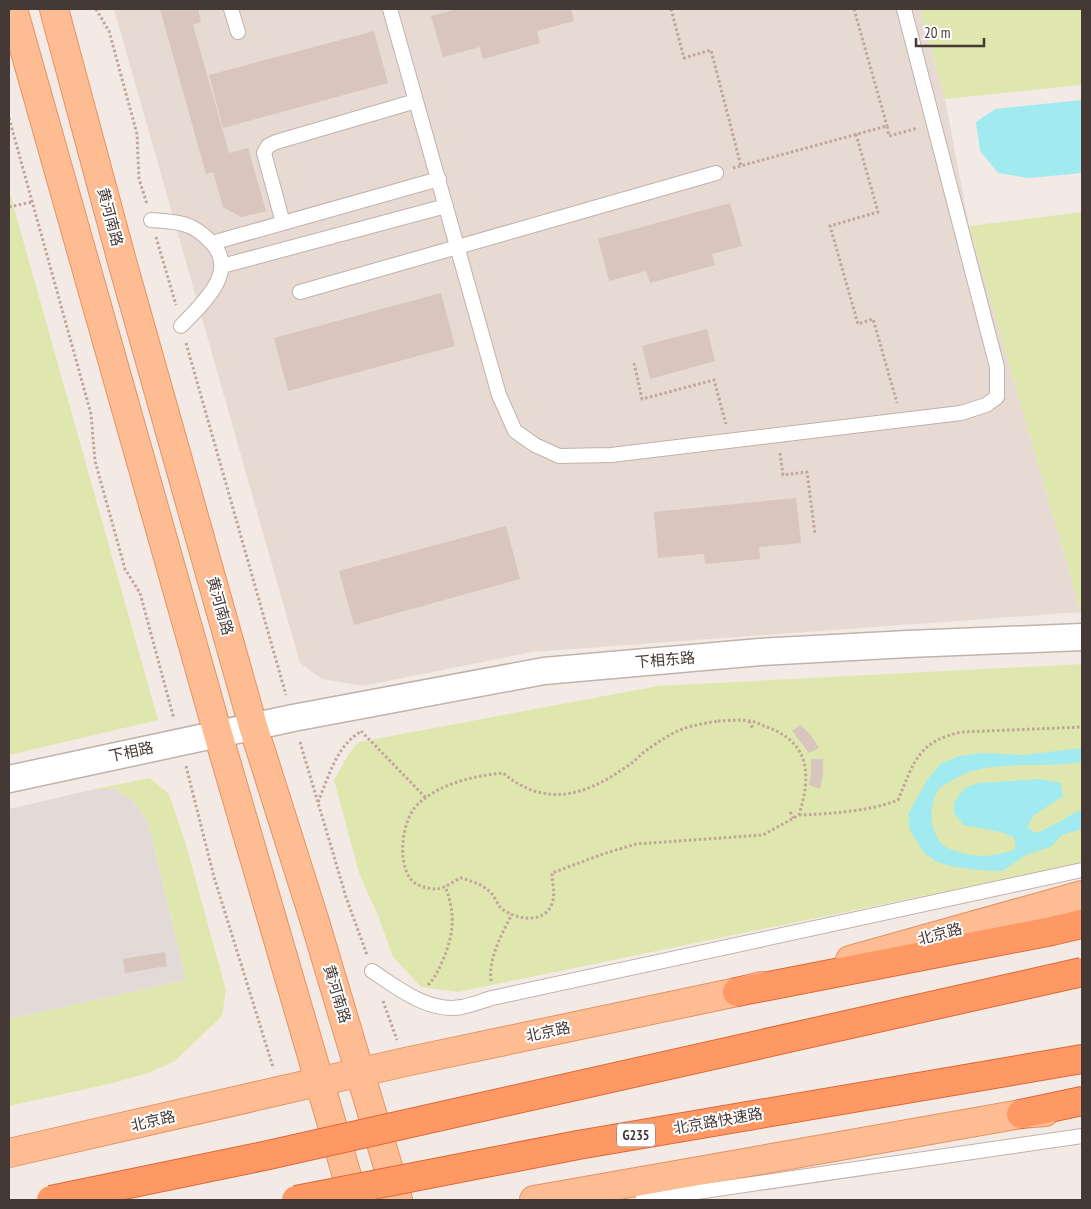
<svg xmlns="http://www.w3.org/2000/svg" width="1091" height="1209" font-family="'PT Sans Narrow','Noto Sans SC',sans-serif">
<style>
.residential{fill:#e7dad3}
.industrial{fill:#e2dad7}
.green{fill:#e0e7ae}
.water{fill:#a1eaf0}
.building{fill:#d7c5be}
.lines{fill:none;stroke-linecap:round;stroke-linejoin:round}
.lane-casing{stroke:#c1b2ab;stroke-width:16}
.street-casing{stroke:#c1b2ab;stroke-width:29}
.primary-casing{stroke:#e49262;stroke-width:30}
.highway-casing{stroke:#de6834;stroke-width:30}
.path{stroke:#c0a599;stroke-width:3;stroke-dasharray:2.5 2.5;stroke-linecap:butt}
.lane{stroke:#fff;stroke-width:14}
.street{stroke:#fff;stroke-width:26}
.primary{stroke:#febc93;stroke-width:28}
.highway{stroke:#fe9965;stroke-width:28}
.highway-bridge-casing{stroke:#de6834;stroke-width:30;stroke-linecap:butt}
.highway-bridge{stroke:#fe9965;stroke-width:28}
.labels{text-anchor:middle;stroke-width:4;stroke-linejoin:round;paint-order:stroke}
.shield{fill:#fff;stroke:#7d7472;stroke-width:1}
.shield-label{font-size:14px;font-weight:bold;fill:#453935}
.street-label{font-size:15px;fill:#453935;stroke:#fff}
</style>
<rect width="100%" height="100%" fill="#f3eae5"/>
<path class="residential" d="M114,9H920L945,99L969,226L1081,612L532,652L363,686L322,679L300,663Z"/>
<path class="industrial" d="M95,789H115L132,800L148,821L186,980L9,1019V809Z"/>
<path class="green" d="M920,9H1082V85L945,99Z
M9,190L158,720L9,755Z
M1082,212V612H1081L969,226Z
M1082,664V863L458,992L421,987L393,957L378,916L359,873L334,780L348,755L359,742L658,686Z
M150,778L169,794L185,841L226,990L222,1016L175,1061L148,1073L113,1083L9,1106V1019L186,980L148,821L132,800L115,789H95Z"/>
<path class="water" d="M1082,100V173L1029,178L998,173L980,151L976,122L995,109Z
M1082,748V762C1046,768 1008,761 972,771C967,772 943,785 939,789C928,805 929,831 943,845C945,847 950,849 953,850C975,859 993,857 1016,849L1014,837L1000,832L963,825L954,813V802L965,788L978,783L1040,779L1061,783L1063,796L1033,816L1027,828L1037,833L1057,823L1076,812L1082,811V829L1062,835L1052,846L1026,855L1002,871L978,870L954,867L937,862L924,853L910,830L908,814L927,780L940,764L959,756L983,753L1023,755Z"/>
<path class="building" d="M160,9H198L201,22L193,25L229,153L248,148L266,211L241,217L223,207L213,172L206,174Z
M457,9H571L574,21L537,31L540,43L483,59L480,47L443,57L431,16Z
M374,31L388,83L223,128L209,75Z
M730,203L742,246L712,254L715,265L650,283L646,271L609,281L598,239Z
M441,293L455,346L288,391L274,338Z
M707,329L715,361L650,379L642,346Z
M796,498L801,543L759,547L760,559L705,564L704,554L658,558L654,512Z
M506,526L520,579L354,625L339,571Z
M800,725L811,735L819,748L809,753L792,731Z
M811,759H823V774L820,789L809,785L811,773Z
M165,952L167,966L125,973L123,959Z"/>
<g class="lines">
<defs>
<path id="lane" d="M231,9L238,32
M390,9L499,395L515,431L535,445L559,456L611,455L961,413L986,405L997,397V367L904,9
M151,220C163,221 178,221 189,226C197,229 205,236 211,242C240,271 202,304 181,326
M283,223L264,153L268,146L276,142L416,101
M212,243L439,179
M222,266L446,206
M300,292L716,173
M372,971C398,988 428,1013 462,1007C472,1005 482,1001 492,998L1082,870
M642,1200L1082,1136"/>
<path id="street" d="M9,779L293,718L544,671L760,652L908,644L1082,637"/>
<path id="primary" d="M13,9L218,734L354,1200
M54,9L123,265L253,726L315,922L398,1200
M850,960L1082,895
M9,1153L405,1062L737,992L761,986
M534,1200L1021,1114L1045,1112"/>
<path id="highway" d="M737,992L1052,931L1082,924
M977,1077L1082,1059
M1021,1114L1082,1101"/>
</defs>
<use href="#lane" class="lane-casing"/>
<use href="#street" class="street-casing"/>
<use href="#primary" class="primary-casing"/>
<use href="#highway" class="highway-casing"/>
<path class="path" d="M96,9L109,31L137,134L139,179L147,204
M671,9L684,58L711,50L741,166
M854,9L887,126
M9,118L91,414L95,461L125,569L140,593L174,719
M856,134L878,212L830,226L858,324L873,319L897,403
M733,168L887,126L889,136L918,128
M9,207L32,202
M156,237L176,305
M186,343L286,695
M634,363L642,399L714,380L726,424
M780,453L783,475L807,472L815,534
M718,721C728,721 739,719 749,721C755,721 761,725 767,727C811,743 811,776 799,815L763,835L636,844L603,854L552,873C552,881 555,892 553,900C548,925 515,921 500,907C497,903 495,898 492,894C484,885 472,881 461,878C454,881 445,888 437,889C428,889 415,886 410,878C397,860 402,818 419,803C442,783 473,776 503,773C545,808 585,796 626,767C633,763 638,757 644,752C652,746 661,740 670,735C685,726 701,724 718,721Z
M749,721L753,729
M361,731L426,798
M300,742L346,897L367,955
M186,766L214,877L273,1067
M318,802C329,776 336,747 360,732
M790,812L794,818
M799,815C829,814 871,811 898,800C914,762 918,741 962,732L1082,727
M491,981C488,958 502,934 512,914
M428,985C435,978 438,971 442,962C454,935 456,914 445,886
M383,1001L397,1040"/>
<use href="#lane" class="lane"/>
<use href="#street" class="street"/>
<use href="#primary" class="primary"/>
<use href="#highway" class="highway"/>
<defs>
<path id="highway-bridge" d="M51,1200L264,1156L1082,972
M296,1200L578,1145L977,1077"/>
</defs>
<use href="#highway-bridge" class="highway-bridge-casing"/>
<use href="#highway-bridge" class="highway-bridge"/>
</g>
<g class="labels">
<rect class="shield" x="617" y="1123.5" width="38" height="23" rx="4"/>
<g class="shield-label">
<text x="636" y="1140">G235</text>
</g>
<g class="street-label">
<text transform="translate(110 217) rotate(75)" y="5">黄河南路</text>
<text transform="translate(220 606) rotate(74)" y="5">黄河南路</text>
<text transform="translate(665 660) rotate(-5)" y="5">下相东路</text>
<text transform="translate(131 752) rotate(-12)" y="5">下相路</text>
<text transform="translate(940 934) rotate(-15)" y="5">北京路</text>
<text transform="translate(337 994) rotate(73)" y="5">黄河南路</text>
<text transform="translate(548 1032) rotate(-12)" y="5">北京路</text>
<text transform="translate(153 1121) rotate(-13)" y="5">北京路</text>
<text transform="translate(718 1121) rotate(-10)" y="5">北京路快速路</text>
</g>
</g>
<rect width="1091" height="1209" fill="none" stroke="#453935" stroke-width="20"/>
<path d="M916 38v8h68v-8" fill="none" stroke="#453935" stroke-width="2.5"/>
<text x="924" y="38" font-size="15" fill="#453935" stroke="#ffffff" stroke-width="4" paint-order="stroke">20 m</text>
</svg>
